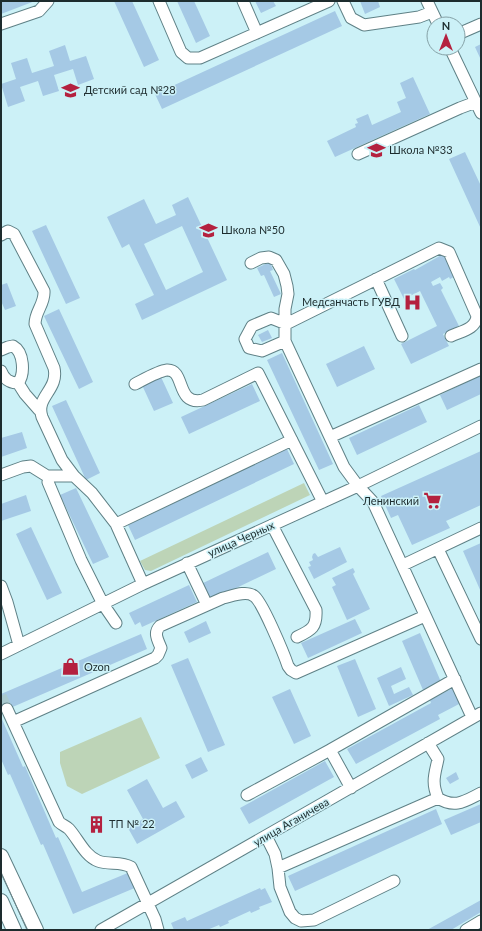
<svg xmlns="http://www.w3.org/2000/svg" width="482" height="931" font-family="Lato,sans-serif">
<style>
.green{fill:#bdd4b7}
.building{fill:#a5c9e5;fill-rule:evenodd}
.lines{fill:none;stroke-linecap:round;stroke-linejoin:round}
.minor-tunnel{stroke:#a9cacf;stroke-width:11;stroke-dasharray:11 5.5;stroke-linecap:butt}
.minor-casing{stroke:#5f8186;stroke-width:13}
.major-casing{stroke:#5f8186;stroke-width:16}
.minor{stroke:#fff;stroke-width:11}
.major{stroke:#fff;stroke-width:14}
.tram{stroke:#6b8488;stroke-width:1}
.labels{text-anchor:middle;stroke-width:3;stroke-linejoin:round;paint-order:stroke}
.poi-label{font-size:11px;fill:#1d2c2e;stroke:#ccf1f7;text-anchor:start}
.street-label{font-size:11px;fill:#1d2c2e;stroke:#ccf1f7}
</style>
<rect width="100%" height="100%" fill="#ccf1f7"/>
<path class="green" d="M304,483L310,495L151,571L145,570L140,561Z
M141,717L160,758L82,794L67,786L60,763V752Z"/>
<path class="building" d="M1,1H35L1,14Z
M114,1H132L159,60L144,67Z
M177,1H194L210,36L196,43Z
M255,1H273L276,6L261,13Z
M360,1H378L380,7L365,14Z
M335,11L342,26L162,109L155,94Z
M481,44V60L475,47Z
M65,45L70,61L86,56L94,79L78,85L73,69L54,75L59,91L43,96L38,81L20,87L25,101L8,107L1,84L16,79L11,63L27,58L32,73L54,66L49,51Z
M413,77L430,114L335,157L327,141L356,127L355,124L358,123L356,119L368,114L372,125L401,112L397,102L406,98L400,83Z
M465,152L481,186V229L449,159Z
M188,197L227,280L142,320L135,304L154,295L129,244L122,248L107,217L144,199L156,224L176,215L172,205ZM182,226L203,272L166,290L144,244Z
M46,225L80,298L66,304L32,231Z
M445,253L456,276L450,279L449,277L442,281L440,277L431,282L433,286L440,283L443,288L441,290L459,326L443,334L449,346L411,364L401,344L437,326L420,291L410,296L411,298L405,301L394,279L414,269L415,270Z
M270,262L273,270L270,271L281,294L274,297L264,275L261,276L257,268Z
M7,283L16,306L5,310L1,301V285Z
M59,309L93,382L79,389L44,316Z
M268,330L272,338L262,342L258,335Z
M364,346L375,369L337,387L326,364Z
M282,353L333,464L319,470L267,360Z
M481,375V394L447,410L440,395Z
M161,377L173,403L154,411L142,385Z
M252,384L260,401L189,434L181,417Z
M66,400L100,473L86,480L52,406Z
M419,405L427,422L357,455L349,438Z
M22,432L27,448L1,457V438Z
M287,449L294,464L135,540L128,525Z
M481,451V505L446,521L450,528L412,545L398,515L391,518L381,496Z
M76,488L109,557L93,564L60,495Z
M26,495L31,511L1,521V504Z
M31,527L62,593L47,600L16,534Z
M481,543V592L463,551Z
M340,547L347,562L314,579L308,567L311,566L309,562L313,560L312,557L313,554L315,553L318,557Z
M268,552L276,569L209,601L201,584Z
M353,568L355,572L353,574L370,609L347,620L332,587L336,585L332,578Z
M189,585L197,602L142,627L140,622L135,625L129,613Z
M355,619L362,633L308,658L301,643Z
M206,621L211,633L189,643L184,632Z
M420,633L441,682L423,690L402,641Z
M141,634L147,649L1,712V694Z
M188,658L225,745L208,752L171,665Z
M355,659L376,709L358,717L337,666Z
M401,667L406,679L391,686L394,694L409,687L413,695L389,706L377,678Z
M453,688L461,703L438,715L440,719L356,764L347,749L431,703L430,700Z
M290,689L311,736L294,744L272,697Z
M1,717L23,767L25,766L56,838L58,837L82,892L130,872L137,887L73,914L43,844L41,845L10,774L8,775L1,759Z
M201,757L208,771L192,779L185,765Z
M325,761L334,777L249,824L240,808Z
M456,772L459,779L450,784L446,778Z
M147,779L163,808L176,801L185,817L137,844L128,828L143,819L127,790Z
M481,804V822L451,835L444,820Z
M436,809L442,824L295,891L288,876Z
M97,818L102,827L95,831L90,822Z
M260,888L261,890L265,888L272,902L259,907L260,909L251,913L250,911L228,921L229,923L220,927L219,925L207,930H174L171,923L185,917L187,921Z
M481,900V912L451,930H427Z"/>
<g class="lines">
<path class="minor-tunnel" d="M1,696L7,709"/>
<defs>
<path id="minor" d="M159,1L181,52L188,58H200L329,1
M243,1L257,33
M343,1L351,18L364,25L419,17L432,12
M427,1L438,24
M1,24L39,11L48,1
M458,34L481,24
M450,48L481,113
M358,154L460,108L476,102
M1,235L8,231L14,234L44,291C45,304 35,311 35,324L54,368C59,390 35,397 42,417L62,460L74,476L92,493L116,524L143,584
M251,263L261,258L269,257L276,260L284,274L287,286L288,294L285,309V341L344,467L358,486L373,502L472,717
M376,279L402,336
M285,341L262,351L249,348L245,339L252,326L271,318L286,324L439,248L449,252L477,316C476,329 462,331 451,336
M1,350L8,347L13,346C24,352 25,374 18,383
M1,371C4,379 9,383 18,383L25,394L39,410
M135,384C143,380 158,371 167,370C186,369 175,406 203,400L258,373L323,502
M330,437L481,369
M1,475L23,467L31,466L47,476H74
M48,482L81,560L103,604L116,623
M116,524L292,440
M272,525L316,610C317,627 312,630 297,637
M438,549L481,639
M187,563L207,605
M403,565L481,528
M1,586L7,602L19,645
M1,654L143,584L358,486L481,426
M7,709L59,822C62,825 66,826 69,829C78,839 85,856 98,861C109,865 121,861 131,867L155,919L158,930
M13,722L155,658L158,655L161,648C158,640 153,633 160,626L223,598C232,596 246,590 254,596C262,601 284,654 288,666L291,670L296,673L425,616
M428,743L438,759C435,774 431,782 438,798
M351,788L330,750L455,679
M247,795L330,750
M266,836L275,854L278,868L280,887L290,912L295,918L301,921L314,920L394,881
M278,868L438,798C455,809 465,801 481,793
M101,930L481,713
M466,930L481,921"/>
<path id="major" d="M1,856L36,930
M1,901L14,930"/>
</defs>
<use href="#minor" class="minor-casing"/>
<use href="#major" class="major-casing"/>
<use href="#minor" class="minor"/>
<use href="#major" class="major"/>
<path class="tram" d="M1,872L27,930"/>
</g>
<defs>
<symbol id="school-bare" viewBox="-9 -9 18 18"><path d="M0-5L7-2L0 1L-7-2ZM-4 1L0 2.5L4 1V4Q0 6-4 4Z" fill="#b4213f" stroke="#ccf1f7" stroke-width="2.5" paint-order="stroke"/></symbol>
<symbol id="hospital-bare" viewBox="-9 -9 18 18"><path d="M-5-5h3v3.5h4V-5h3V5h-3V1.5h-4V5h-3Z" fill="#b4213f" stroke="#ccf1f7" stroke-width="2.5" paint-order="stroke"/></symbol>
<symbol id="supermarket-bare" viewBox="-9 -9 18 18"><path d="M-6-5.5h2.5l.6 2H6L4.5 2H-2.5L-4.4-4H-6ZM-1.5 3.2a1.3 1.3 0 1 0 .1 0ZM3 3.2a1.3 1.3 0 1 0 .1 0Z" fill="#b4213f" stroke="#ccf1f7" stroke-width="2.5" paint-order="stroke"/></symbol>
<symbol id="shop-bare" viewBox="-9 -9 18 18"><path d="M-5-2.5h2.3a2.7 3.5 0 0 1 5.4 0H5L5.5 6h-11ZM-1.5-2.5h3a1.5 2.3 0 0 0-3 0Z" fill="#b4213f" stroke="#ccf1f7" stroke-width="2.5" paint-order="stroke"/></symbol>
<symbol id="building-bare" viewBox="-9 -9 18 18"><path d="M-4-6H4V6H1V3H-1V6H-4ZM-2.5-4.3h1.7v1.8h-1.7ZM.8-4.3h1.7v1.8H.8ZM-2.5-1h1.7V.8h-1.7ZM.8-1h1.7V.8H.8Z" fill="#b4213f" stroke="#ccf1f7" stroke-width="2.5" paint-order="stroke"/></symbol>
</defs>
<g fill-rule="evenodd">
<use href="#school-bare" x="58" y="78" width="25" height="25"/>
<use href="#school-bare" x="364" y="138" width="25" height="25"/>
<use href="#school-bare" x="196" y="218" width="25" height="25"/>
<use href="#hospital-bare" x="400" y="290" width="25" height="25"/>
<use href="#supermarket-bare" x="420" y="488" width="25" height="25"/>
<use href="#shop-bare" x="58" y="654" width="25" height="25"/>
<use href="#building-bare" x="84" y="812" width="25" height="25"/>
</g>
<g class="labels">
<g class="poi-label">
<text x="84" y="94">Детский сад №28</text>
<text x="389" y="154">Школа №33</text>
<text x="221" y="234">Школа №50</text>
<text x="400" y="306" text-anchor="end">Медсанчасть ГУВД</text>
<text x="419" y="505" text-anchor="end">Ленинский</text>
<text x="84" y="671">Ozon</text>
<text x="109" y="828">ТП № 22</text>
</g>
<g class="street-label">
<text transform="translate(241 539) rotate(-24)" y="4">улица Черных</text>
<text transform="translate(291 822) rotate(-30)" y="4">улица Аганичева</text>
</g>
</g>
<rect width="482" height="931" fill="none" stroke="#1d2c2e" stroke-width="4"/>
<g transform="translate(446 36)"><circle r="19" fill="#ccf1f7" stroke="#86a2a7"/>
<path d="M0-3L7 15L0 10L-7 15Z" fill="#b4213f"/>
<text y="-6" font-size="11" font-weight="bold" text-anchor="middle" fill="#1d2c2e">N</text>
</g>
</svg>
